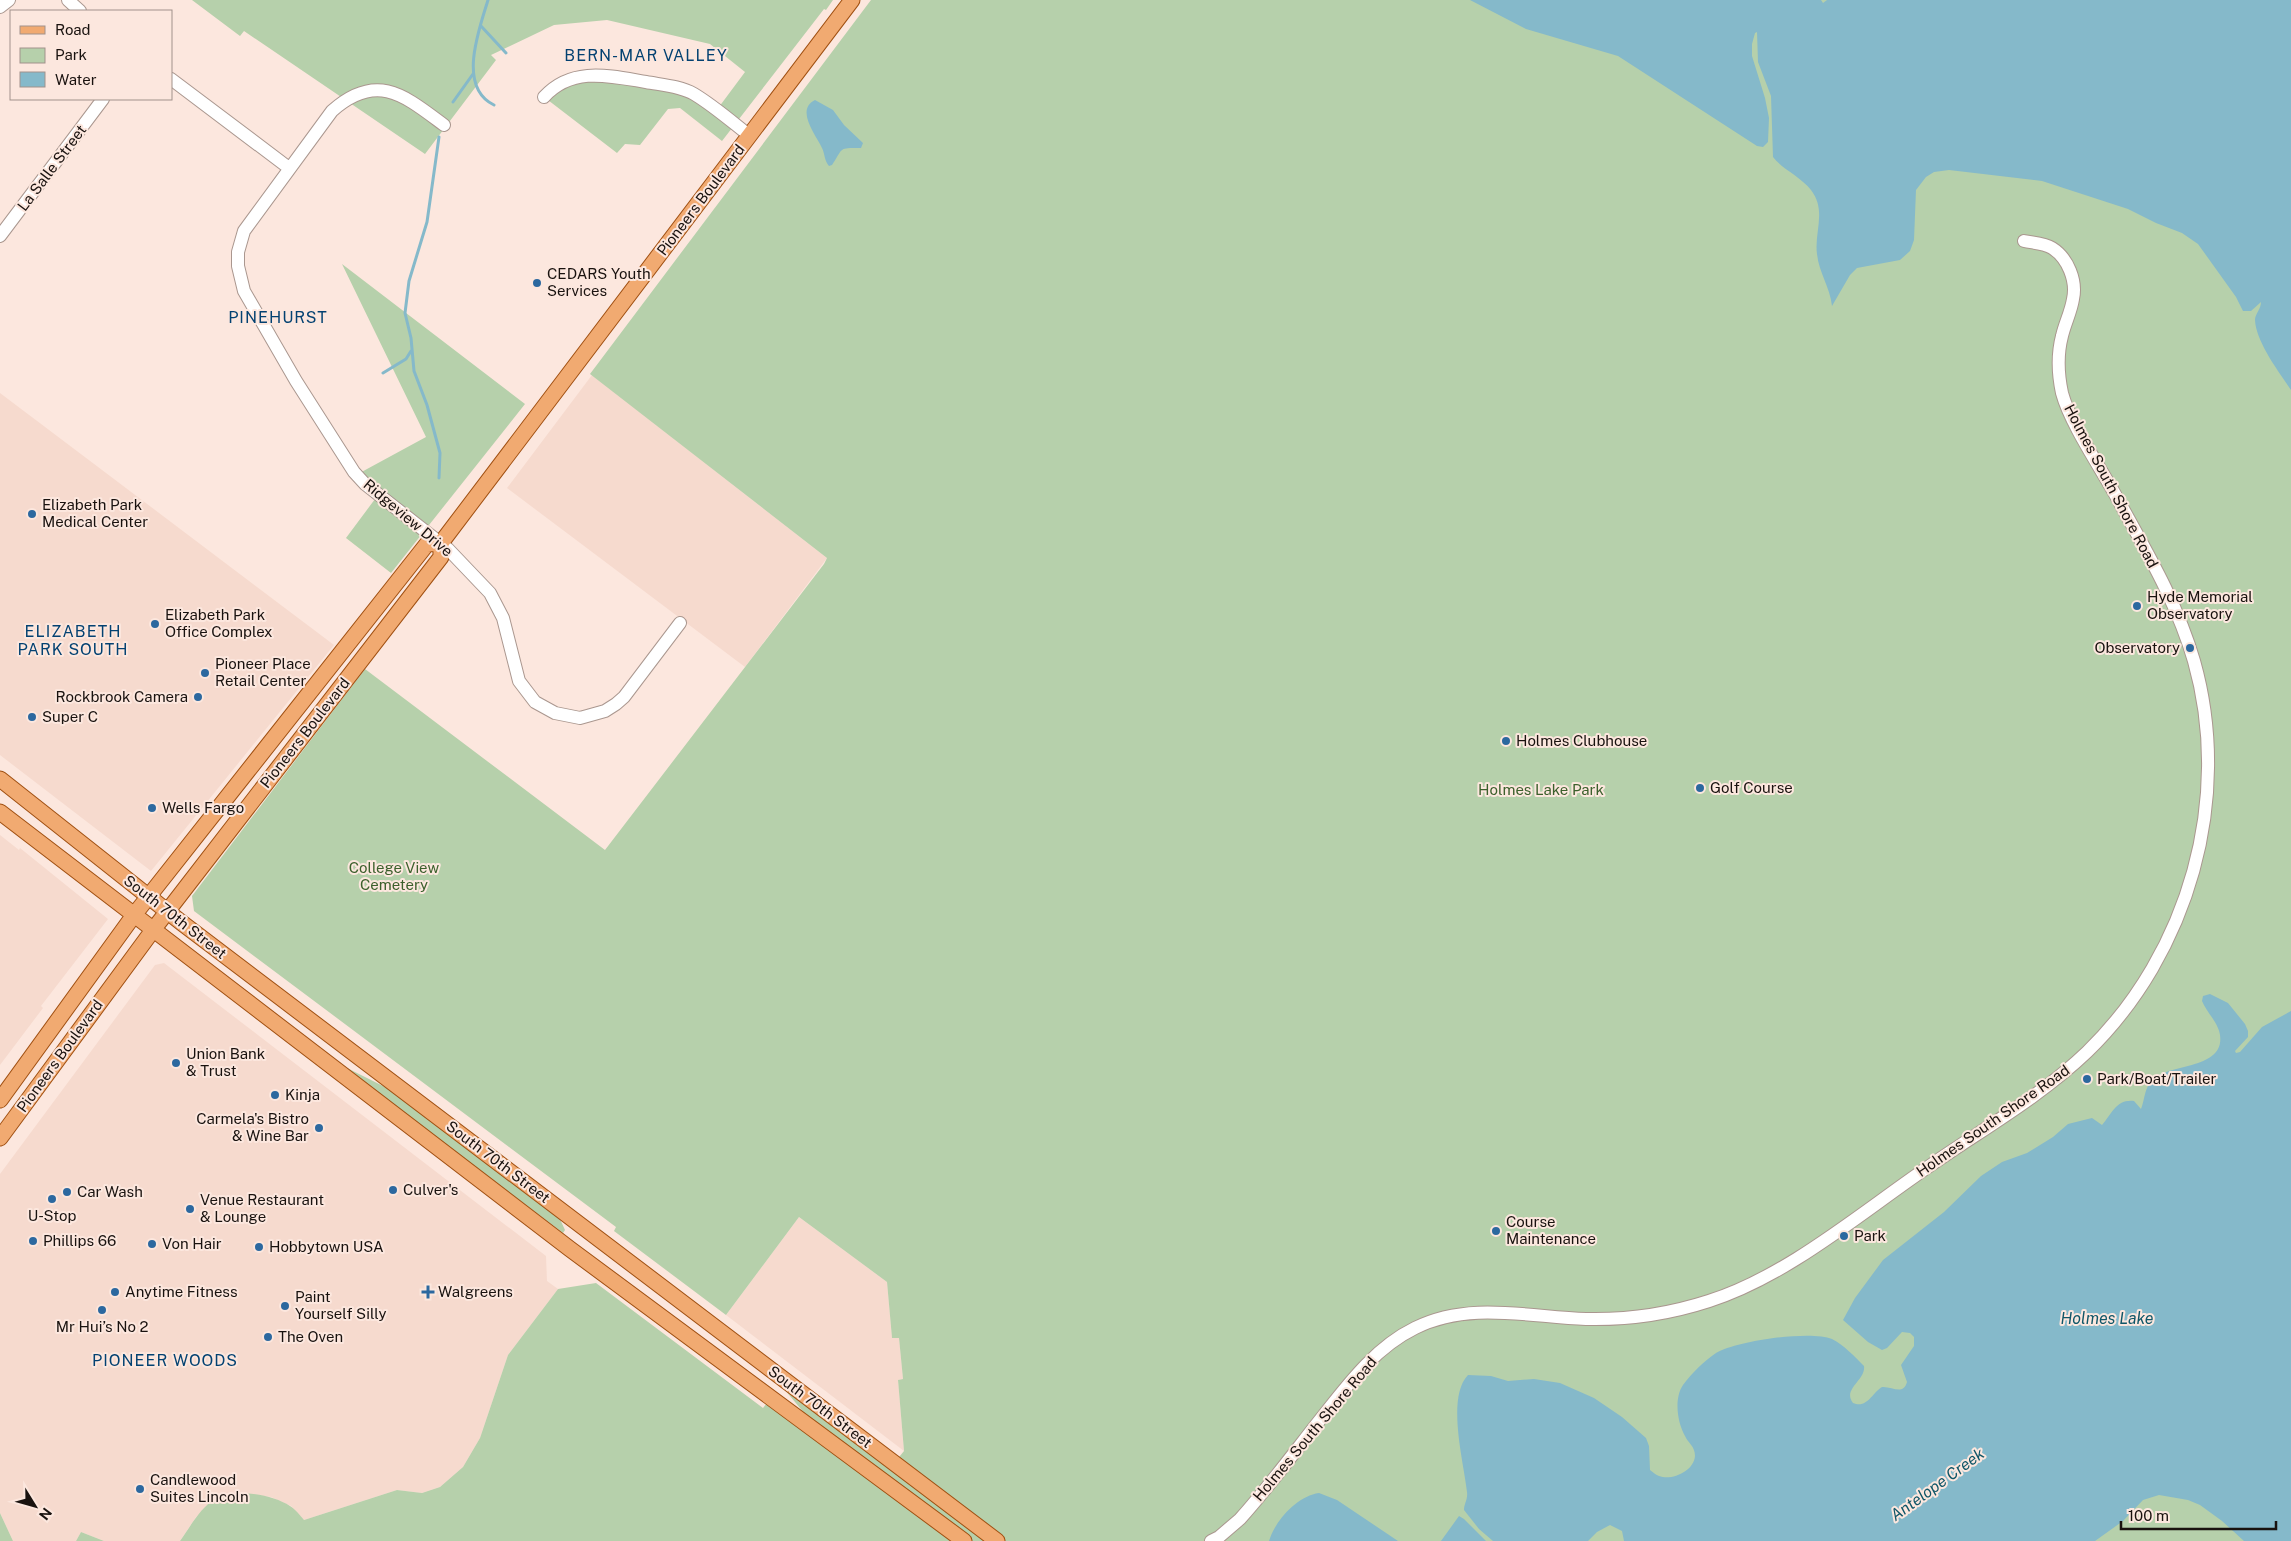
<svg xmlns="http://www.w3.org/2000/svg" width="2291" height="1541" font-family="'Public Sans',sans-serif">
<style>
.built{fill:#f6dace}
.green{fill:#b6d0ab}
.water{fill:#85b9ca}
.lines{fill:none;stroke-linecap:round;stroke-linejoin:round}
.stream{stroke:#85b9ca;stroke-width:3}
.minor-casing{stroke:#aa978f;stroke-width:14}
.major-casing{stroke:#a05012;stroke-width:17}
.minor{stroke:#fff;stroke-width:12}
.major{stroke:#f1aa71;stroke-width:15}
.poi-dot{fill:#2c689f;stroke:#fce7de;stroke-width:2}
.labels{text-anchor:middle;stroke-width:4;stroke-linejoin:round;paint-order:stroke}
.street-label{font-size:15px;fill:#19120f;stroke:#fce7de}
.poi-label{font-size:15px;fill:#19120f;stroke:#fce7de;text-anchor:start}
.park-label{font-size:15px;fill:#3c602c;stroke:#fce7de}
.neighbourhood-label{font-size:16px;letter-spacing:1px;fill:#034171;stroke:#fce7de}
.water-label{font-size:16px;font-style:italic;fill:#0f5668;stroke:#fce7de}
</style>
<rect width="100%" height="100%" fill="#fce7de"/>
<path class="built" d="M592,375L827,558L745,667L507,488Z
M0,393L334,645L151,871L0,755Z
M0,835L19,850L20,848L108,919L41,1006L43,1008L0,1065Z
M164,963L546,1256L547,1281L558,1289L508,1355L480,1438L463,1467L440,1487L422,1493L397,1490L304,1520L291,1506L271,1497L240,1493L196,1517L180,1541H104L81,1532L76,1541H13L0,1513V1174L155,965Z
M799,1217L887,1282L892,1338L899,1337L903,1379L898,1380L904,1451L726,1315Z"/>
<path class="green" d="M192,0H833L826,10L824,9L722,141L680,108L668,109L640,145L625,144L617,153L544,97L574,77L675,87L716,111L745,72L710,44L607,20L554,25L491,55L496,60L425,154L244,31L240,36Z
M871,0H2291V1541H180C190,1527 200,1508 215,1499C234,1488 272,1494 290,1506C295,1509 300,1515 304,1520L397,1490L422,1493L440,1487L463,1467L480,1438L508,1355L558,1289L596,1283L763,1408L770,1399L886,1474L805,1414L785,1390L786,1388L891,1467L904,1451L898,1380L903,1379L899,1338H892L887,1282L799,1217L726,1315L614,1231L616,1227L194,911L192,896L365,669L605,850L824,564L827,558L590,374Z
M342,264L525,404L391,573L346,538L378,495L356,475L426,437Z
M347,1068L393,1091L559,1217L565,1230L563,1233L346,1069Z
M0,1513L13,1541H0Z
M81,1532L104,1541H76Z"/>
<path class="water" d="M1470,0H1821L1823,3L1827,0H2291V390C2279,372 2256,342 2255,320C2255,314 2261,309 2261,302L2251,311H2243L2236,297L2198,244L2182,233L2156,223L2128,209L2042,181L1949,170L1934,172L1926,177L1916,190L1914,240L1910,251L1900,260L1857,268L1850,275L1832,306C1830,287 1819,273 1817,254C1814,232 1827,211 1811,190C1801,177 1782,169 1773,157L1771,96L1758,62L1757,32L1755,33L1752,44V56L1765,98L1769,118L1768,142L1763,147L1757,146L1618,56L1526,29Z
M815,100L833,110L844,125L863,143L861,148C838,148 844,147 832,165L829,166C824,160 825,154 822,148C816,135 795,110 815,100Z
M2210,994L2228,1003L2245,1024L2248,1031V1037L2235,1051L2236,1053L2240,1052L2262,1027L2291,1011V1541H2244L2222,1521L2200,1505L2188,1500L2159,1495L2143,1500L2123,1521L2095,1541H1624L1622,1531L1610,1525L1597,1532L1588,1541H1493L1479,1529L1464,1510C1464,1504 1468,1499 1467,1492C1464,1463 1446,1398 1468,1375L1491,1376L1508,1381L1534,1379L1560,1383L1594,1398L1622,1417L1646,1438L1649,1446L1650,1470C1653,1472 1656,1475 1659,1476C1672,1481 1694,1471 1695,1456C1695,1446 1688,1443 1685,1436C1677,1422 1674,1398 1683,1385C1692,1373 1704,1361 1716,1353C1737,1341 1810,1330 1832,1339C1844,1345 1855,1357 1864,1366C1866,1380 1842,1389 1853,1403C1867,1409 1872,1393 1882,1387C1892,1386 1903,1396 1907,1382L1901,1365L1914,1346V1337L1910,1333L1902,1332L1887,1348L1882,1350L1868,1342L1843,1320L1855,1298L1883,1260L1944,1212L1981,1176L2002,1162L2027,1153L2053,1137L2068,1124L2092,1118L2102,1125C2112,1114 2116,1099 2134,1101L2141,1109C2145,1099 2144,1089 2152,1080C2168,1063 2225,1070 2220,1035C2218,1022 2207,1013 2202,1001L2203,996Z
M1319,1493L1337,1500L1398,1541H1269C1275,1521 1297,1496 1319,1493Z
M1459,1516L1464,1519L1486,1541H1441Z"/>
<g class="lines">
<path class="stream" d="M488,0C479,30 457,87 494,105
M481,26L506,53
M453,102L473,74
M439,137L427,222L409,281L405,313L411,338L414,371L427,405L440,453L439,478
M383,373L406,359L411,351"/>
<defs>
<path id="minor" d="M68,0L80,11
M0,7L9,0
M171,79L289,168
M544,97C572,66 610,76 646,82C662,85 680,86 694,94C714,106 732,122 750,136
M444,125C405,96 377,71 332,111L244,231L238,252V266L244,291L296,381L354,472L365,484L448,549L490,593L503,618L519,681L535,702L555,713L580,718L605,711L616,704L624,697L680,623
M0,236L103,99
M1211,1541L1219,1537L1240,1519C1268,1488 1293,1454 1319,1421C1346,1387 1374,1348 1415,1328C1469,1301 1529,1317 1586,1319C1628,1320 1669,1314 1709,1301C1788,1276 1863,1211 1931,1165C1983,1129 2041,1096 2087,1052C2189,953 2233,798 2194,661C2177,602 2145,549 2116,496C2100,467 2070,423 2062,393C2058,374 2057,355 2062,336C2065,323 2071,312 2073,299C2077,281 2068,258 2052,248C2044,243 2033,243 2024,241"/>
<path id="major" d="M0,779L182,923L997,1541
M0,812L570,1249L964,1541
M0,1100L134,915L427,544L441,543
M0,1138L153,930L441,557V543L852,0"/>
</defs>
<use href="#minor" class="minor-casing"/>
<use href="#major" class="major-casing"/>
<use href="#minor" class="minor"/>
<use href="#major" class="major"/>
</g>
<g class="poi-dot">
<circle cx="537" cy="283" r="5"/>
<circle cx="32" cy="514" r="5"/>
<circle cx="2137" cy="606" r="5"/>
<circle cx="155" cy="624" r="5"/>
<circle cx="2190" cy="648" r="5"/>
<circle cx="205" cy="673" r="5"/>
<circle cx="198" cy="697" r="5"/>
<circle cx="32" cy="717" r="5"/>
<circle cx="1506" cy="741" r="5"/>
<circle cx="1700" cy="788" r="5"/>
<circle cx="152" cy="808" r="5"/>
<circle cx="176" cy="1063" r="5"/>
<circle cx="2087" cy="1079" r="5"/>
<circle cx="275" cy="1095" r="5"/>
<circle cx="319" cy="1128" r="5"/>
<circle cx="393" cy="1190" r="5"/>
<circle cx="67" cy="1192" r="5"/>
<circle cx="52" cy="1199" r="5"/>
<circle cx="190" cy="1209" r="5"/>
<circle cx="1496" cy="1231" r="5"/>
<circle cx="1844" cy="1236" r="5"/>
<circle cx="33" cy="1241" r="5"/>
<circle cx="152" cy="1244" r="5"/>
<circle cx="259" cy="1247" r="5"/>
<circle cx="115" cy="1292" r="5"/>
<path d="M425.5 1284.5h5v5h5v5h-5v5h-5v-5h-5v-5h5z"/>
<circle cx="285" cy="1306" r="5"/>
<circle cx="102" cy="1310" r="5"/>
<circle cx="268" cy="1337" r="5"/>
<circle cx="140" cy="1489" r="5"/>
</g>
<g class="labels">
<g class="street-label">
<text transform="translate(52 168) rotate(-53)" y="5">La Salle Street</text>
<text transform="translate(701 200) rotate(-53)" y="5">Pioneers Boulevard</text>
<text transform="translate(2111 486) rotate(62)" y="5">Holmes South Shore Road</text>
<text transform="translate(408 518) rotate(40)" y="5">Ridgeview Drive</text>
<text transform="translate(305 733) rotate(-52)" y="5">Pioneers Boulevard</text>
<text transform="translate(175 917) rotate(38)" y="5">South 70th Street</text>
<text transform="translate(60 1056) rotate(-54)" y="5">Pioneers Boulevard</text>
<text transform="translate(1993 1121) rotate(-35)" y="5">Holmes South Shore Road</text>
<text transform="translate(498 1162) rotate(37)" y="5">South 70th Street</text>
<text transform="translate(820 1407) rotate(37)" y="5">South 70th Street</text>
<text transform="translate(1315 1429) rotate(-50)" y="5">Holmes South Shore Road</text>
</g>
<g class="poi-label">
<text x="547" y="279">CEDARS Youth<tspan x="547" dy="17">Services</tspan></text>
<text x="42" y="510">Elizabeth Park<tspan x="42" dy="17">Medical Center</tspan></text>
<text x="2147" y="602">Hyde Memorial<tspan x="2147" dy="17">Observatory</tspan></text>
<text x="165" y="620">Elizabeth Park<tspan x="165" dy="17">Office Complex</tspan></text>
<text x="2180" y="653" text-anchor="end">Observatory</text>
<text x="215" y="669">Pioneer Place<tspan x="215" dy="17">Retail Center</tspan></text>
<text x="188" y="702" text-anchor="end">Rockbrook Camera</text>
<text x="42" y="722">Super C</text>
<text x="1516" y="746">Holmes Clubhouse</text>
<text x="1710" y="793">Golf Course</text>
<text x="162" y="813">Wells Fargo</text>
<text x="186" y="1059">Union Bank<tspan x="186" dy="17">&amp; Trust</tspan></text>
<text x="2097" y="1084">Park/Boat/Trailer</text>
<text x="285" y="1100">Kinja</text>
<text x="309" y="1124" text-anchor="end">Carmela's Bistro<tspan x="309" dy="17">&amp; Wine Bar</tspan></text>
<text x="403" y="1195">Culver's</text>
<text x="77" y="1197">Car Wash</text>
<text x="200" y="1205">Venue Restaurant<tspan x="200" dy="17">&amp; Lounge</tspan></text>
<text x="52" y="1221" text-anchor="middle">U-Stop</text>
<text x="1506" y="1227">Course<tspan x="1506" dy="17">Maintenance</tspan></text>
<text x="1854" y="1241">Park</text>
<text x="43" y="1246">Phillips 66</text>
<text x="162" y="1249">Von Hair</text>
<text x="269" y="1252">Hobbytown USA</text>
<text x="125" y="1297">Anytime Fitness</text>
<text x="438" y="1297">Walgreens</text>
<text x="295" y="1302">Paint<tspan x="295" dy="17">Yourself Silly</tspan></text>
<text x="102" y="1332" text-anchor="middle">Mr Hui’s No 2</text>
<text x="278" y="1342">The Oven</text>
<text x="150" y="1485">Candlewood<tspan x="150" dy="17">Suites Lincoln</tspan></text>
</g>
<g class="park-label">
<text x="1541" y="795">Holmes Lake Park</text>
<text x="394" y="873">College View<tspan x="394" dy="17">Cemetery</tspan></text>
</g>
<g class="neighbourhood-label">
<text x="646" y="61">BERN-MAR VALLEY</text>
<text x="278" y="323">PINEHURST</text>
<text x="73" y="637">ELIZABETH<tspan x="73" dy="18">PARK SOUTH</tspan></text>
<text x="165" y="1366">PIONEER WOODS</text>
</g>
<g class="water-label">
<text x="2107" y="1324">Holmes Lake</text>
<text transform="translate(1937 1484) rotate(-36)" y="6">Antelope Creek</text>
</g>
</g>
<rect x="10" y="10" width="162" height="90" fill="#fce7de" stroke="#a1928b"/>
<rect x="20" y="26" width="25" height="8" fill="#f1aa71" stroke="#a1928b"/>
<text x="55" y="35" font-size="15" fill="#19120f">Road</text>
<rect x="20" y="48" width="25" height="15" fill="#b6d0ab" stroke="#a1928b"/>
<text x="55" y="60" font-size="15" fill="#19120f">Park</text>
<rect x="20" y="72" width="25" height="15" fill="#85b9ca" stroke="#a1928b"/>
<text x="55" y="85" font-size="15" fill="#19120f">Water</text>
<g transform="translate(35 1506) rotate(127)" stroke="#fce7de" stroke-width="4" paint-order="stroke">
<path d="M0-4L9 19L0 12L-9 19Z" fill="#19120f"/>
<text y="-8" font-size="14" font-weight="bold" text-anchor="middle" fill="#19120f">N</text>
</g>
<path d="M2121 1521v8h155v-8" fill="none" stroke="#19120f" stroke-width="2.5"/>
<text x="2128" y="1521" font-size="15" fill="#19120f" stroke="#fce7de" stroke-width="4" paint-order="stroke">100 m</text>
</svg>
